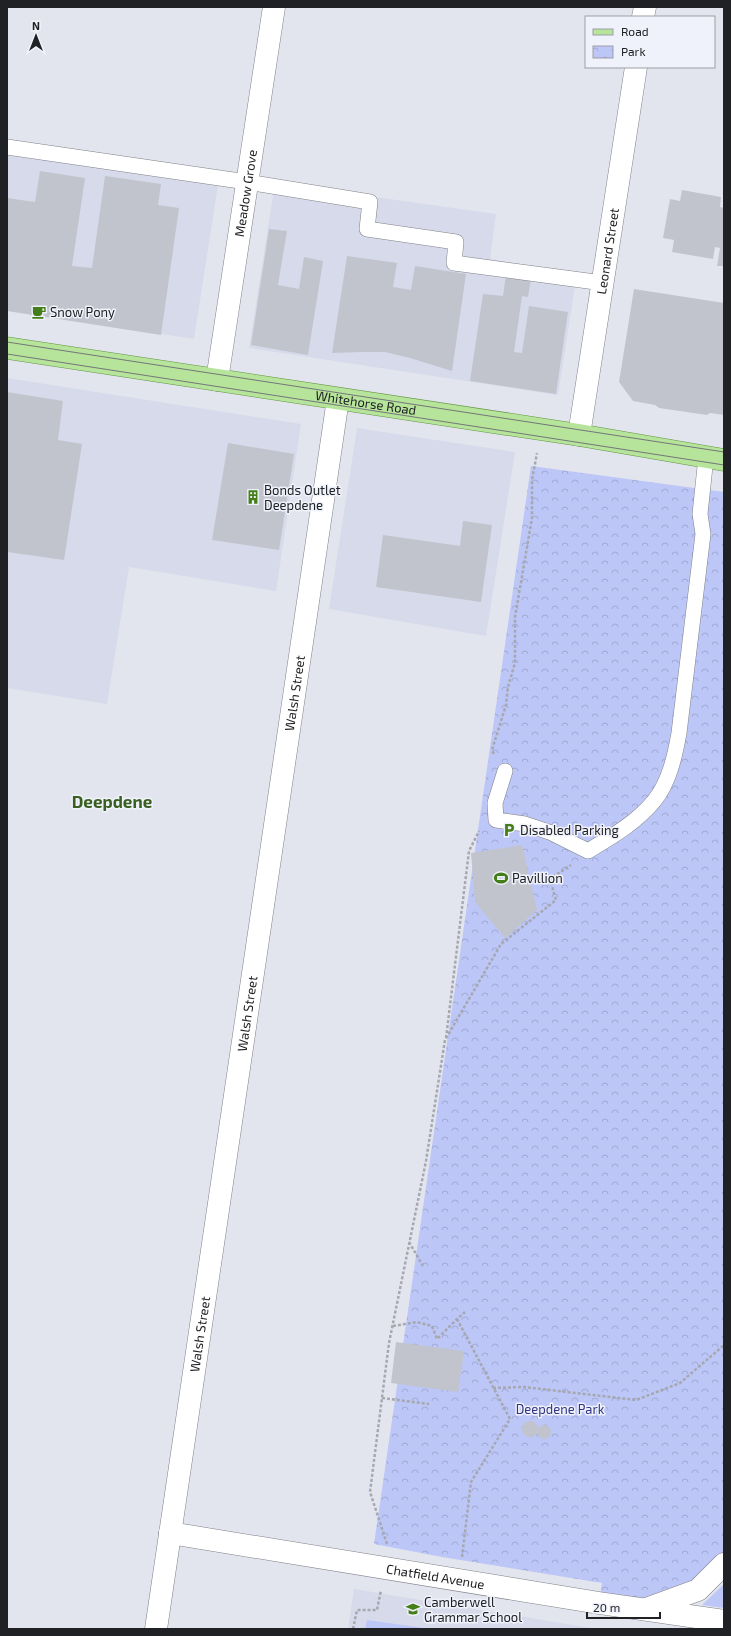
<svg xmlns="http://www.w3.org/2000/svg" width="731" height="1636" font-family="'Exo 2',sans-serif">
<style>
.built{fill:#d6daea}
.green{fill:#bcc6f7}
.park{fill:url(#park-crowns)}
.building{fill:#c2c4cd}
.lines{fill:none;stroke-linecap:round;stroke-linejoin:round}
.lane-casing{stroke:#7f8189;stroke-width:16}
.street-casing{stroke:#7f8189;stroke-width:23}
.primary-casing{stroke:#629444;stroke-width:23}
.path{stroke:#a6a8af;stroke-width:2.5;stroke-dasharray:3 2;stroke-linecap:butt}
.lane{stroke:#fff;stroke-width:15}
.street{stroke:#fff;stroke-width:22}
.primary{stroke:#b6e49a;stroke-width:22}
.tram{stroke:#74767b;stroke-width:1}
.labels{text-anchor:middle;stroke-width:3;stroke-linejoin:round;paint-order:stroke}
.street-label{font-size:13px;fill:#202124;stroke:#f0f2fb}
.poi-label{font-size:13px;fill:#202124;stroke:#f0f2fb;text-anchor:start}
.park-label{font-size:13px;fill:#303481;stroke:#f0f2fb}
.district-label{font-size:17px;font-weight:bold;fill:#395f21;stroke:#f0f2fb}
</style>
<defs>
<pattern id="park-crowns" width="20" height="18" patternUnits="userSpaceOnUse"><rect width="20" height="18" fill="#bcc6f7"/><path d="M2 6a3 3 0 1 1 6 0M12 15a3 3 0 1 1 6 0" fill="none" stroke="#a1aad4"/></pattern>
</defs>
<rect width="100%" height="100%" fill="#e3e5ee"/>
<path class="built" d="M7,155L218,185L194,339L7,310Z
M275,183L496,214L490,259L577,273L558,395L249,348Z
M7,378L301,424L276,591L129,567L107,704L7,688Z
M357,428L515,452L486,636L329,609Z
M354,1589L597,1629H348Z"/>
<path class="green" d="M724,1584V1608L702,1605Z
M367,1620L431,1629H365Z"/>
<path class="park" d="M531,466L724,492V1564L645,1610L599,1603L602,1583L442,1557L374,1544Z"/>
<path class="building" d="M40,171L85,178L72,266L92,268L105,176L161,184L158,205L179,208L161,335L7,311V198L35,202Z
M682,190L721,197L720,207L724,208V266H717L720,248L715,247L713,259L672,252L674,240L663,238L670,199L680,201Z
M269,229L287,231L278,285L299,289L304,257L323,261L308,355L251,345Z
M347,256L397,263L393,287L411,290L415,266L466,274L452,371L410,358L385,352H362L332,353Z
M506,274L531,278L528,297L522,296L514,352L522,353L529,306L568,312L556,394L470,381L483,294L503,296Z
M634,289L724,303V415L710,413L707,415L659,408L655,405L633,401L619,382Z
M7,392L63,401L58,440L82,444L64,560L7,552Z
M228,443L294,454L279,550L212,540Z
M463,521L492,525L481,602L376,587L383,535L460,546Z
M522,845L537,910L505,938L475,902L471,853Z
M396,1342L464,1351L458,1392L391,1383Z
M522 1429a8 8 0 1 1 16 0a8 8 0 1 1-16 0Z
M537 1432a7 7 0 1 1 14 0a7 7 0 1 1-14 0Z"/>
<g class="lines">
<defs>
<path id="lane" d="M7,147L247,182L370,202L367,229L456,242L454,263L603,283
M505,771L495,803L496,820L525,824L552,833L588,851C611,837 636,823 654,801C669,783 675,756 679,733L703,534L700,514L706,457"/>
<g id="street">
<path d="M643,17L645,7"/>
<path id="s1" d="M217,380L274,7"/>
<path id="s2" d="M579,435L636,67"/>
<path id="s3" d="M170,1533L599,1603L724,1621"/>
<path d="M646,1609L698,1590L724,1564"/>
<path id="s4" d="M156,1629L338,399"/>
</g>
<g id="primary">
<path id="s5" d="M7,348L579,435L724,460"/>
</g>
</defs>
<use href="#lane" class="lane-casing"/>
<use href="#street" class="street-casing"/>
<use href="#primary" class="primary-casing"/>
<path class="path" d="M494,754L492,750L506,705L508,687L515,663V617L532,518V480L537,453
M446,1038L469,851L479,831
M409,1242L423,1266
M457,1319L510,1419L471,1482L462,1557
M393,1326L417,1322L432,1326L437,1339L457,1319L465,1312
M493,1388L524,1387L636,1400L680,1383L724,1345
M382,1398L429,1404
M387,1544L370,1492L389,1343L426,1161L445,1040L501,944L556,900L550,879L571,865
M353,1629L357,1610H377L381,1590"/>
<use href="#lane" class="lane"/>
<use href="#street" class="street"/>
<use href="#primary" class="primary"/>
<path class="tram" d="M7,342L724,452
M7,354L724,465"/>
</g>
<defs>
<symbol id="cafe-bare" viewBox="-9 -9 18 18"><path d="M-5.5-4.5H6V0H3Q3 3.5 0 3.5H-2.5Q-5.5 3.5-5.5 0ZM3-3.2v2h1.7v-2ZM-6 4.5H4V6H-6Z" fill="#447e18" stroke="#f0f2fb" stroke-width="2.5" paint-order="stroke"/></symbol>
<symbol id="building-bare" viewBox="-9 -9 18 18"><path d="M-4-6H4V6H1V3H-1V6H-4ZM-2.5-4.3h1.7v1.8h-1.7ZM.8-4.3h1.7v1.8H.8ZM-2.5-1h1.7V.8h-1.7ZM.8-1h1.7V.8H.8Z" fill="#447e18" stroke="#f0f2fb" stroke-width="2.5" paint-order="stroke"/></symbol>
<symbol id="parking-bare" viewBox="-9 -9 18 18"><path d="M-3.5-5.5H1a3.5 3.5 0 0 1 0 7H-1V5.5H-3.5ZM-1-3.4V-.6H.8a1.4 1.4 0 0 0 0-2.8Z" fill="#447e18" stroke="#f0f2fb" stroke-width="2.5" paint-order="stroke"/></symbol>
<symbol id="stadium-bare" viewBox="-9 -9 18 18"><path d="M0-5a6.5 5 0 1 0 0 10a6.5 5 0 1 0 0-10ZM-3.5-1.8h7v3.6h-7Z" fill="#447e18" stroke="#f0f2fb" stroke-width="2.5" paint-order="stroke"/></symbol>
<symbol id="school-bare" viewBox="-9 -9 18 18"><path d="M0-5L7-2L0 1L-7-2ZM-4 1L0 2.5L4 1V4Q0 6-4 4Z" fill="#447e18" stroke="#f0f2fb" stroke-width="2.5" paint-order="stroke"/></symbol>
</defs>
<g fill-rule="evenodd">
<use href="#cafe-bare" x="29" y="302" width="20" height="20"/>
<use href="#building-bare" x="243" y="487" width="20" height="20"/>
<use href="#parking-bare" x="499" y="820" width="20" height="20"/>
<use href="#stadium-bare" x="491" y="868" width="20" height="20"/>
<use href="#school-bare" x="403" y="1599" width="20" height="20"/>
</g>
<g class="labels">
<g class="street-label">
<text dy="5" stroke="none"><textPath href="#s1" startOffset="189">Meadow Grove</textPath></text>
<text dy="5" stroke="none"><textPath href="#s2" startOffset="186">Leonard Street</textPath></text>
<text dy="5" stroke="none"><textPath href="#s5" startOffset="363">Whitehorse Road</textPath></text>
<text dy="5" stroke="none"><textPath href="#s4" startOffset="946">Walsh Street</textPath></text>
<text dy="5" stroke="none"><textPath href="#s4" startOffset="622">Walsh Street</textPath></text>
<text dy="5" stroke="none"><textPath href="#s4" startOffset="298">Walsh Street</textPath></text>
<text dy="5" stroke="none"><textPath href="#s3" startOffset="269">Chatfield Avenue</textPath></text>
</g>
<g class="poi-label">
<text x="50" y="317">Snow Pony</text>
<text x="264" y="495">Bonds Outlet<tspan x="264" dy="15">Deepdene</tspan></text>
<text x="520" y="835">Disabled Parking</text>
<text x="512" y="883">Pavillion</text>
<text x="424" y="1607">Camberwell<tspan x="424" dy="15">Grammar School</tspan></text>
</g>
<g class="park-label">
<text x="560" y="1414">Deepdene Park</text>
</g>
<g class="district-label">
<text x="112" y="808">Deepdene</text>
</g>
</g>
<rect width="731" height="1636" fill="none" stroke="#202124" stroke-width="16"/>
<rect x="585" y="16" width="130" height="52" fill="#f0f2fb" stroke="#9d9ea5"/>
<rect x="593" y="29" width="20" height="6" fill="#b6e49a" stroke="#9d9ea5"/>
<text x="621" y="36" font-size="12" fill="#202124">Road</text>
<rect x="593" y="46" width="20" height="12" fill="url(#park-crowns)" stroke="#9d9ea5"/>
<text x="621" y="56" font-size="12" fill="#202124">Park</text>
<g transform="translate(36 36)" stroke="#f0f2fb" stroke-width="3" paint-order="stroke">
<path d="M0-3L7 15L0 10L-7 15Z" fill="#202124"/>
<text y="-6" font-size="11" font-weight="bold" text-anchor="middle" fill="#202124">N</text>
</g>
<path d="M587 1612v6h73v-6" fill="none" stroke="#202124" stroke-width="2"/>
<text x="593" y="1612" font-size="12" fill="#202124" stroke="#f0f2fb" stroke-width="3" paint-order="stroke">20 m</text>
</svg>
